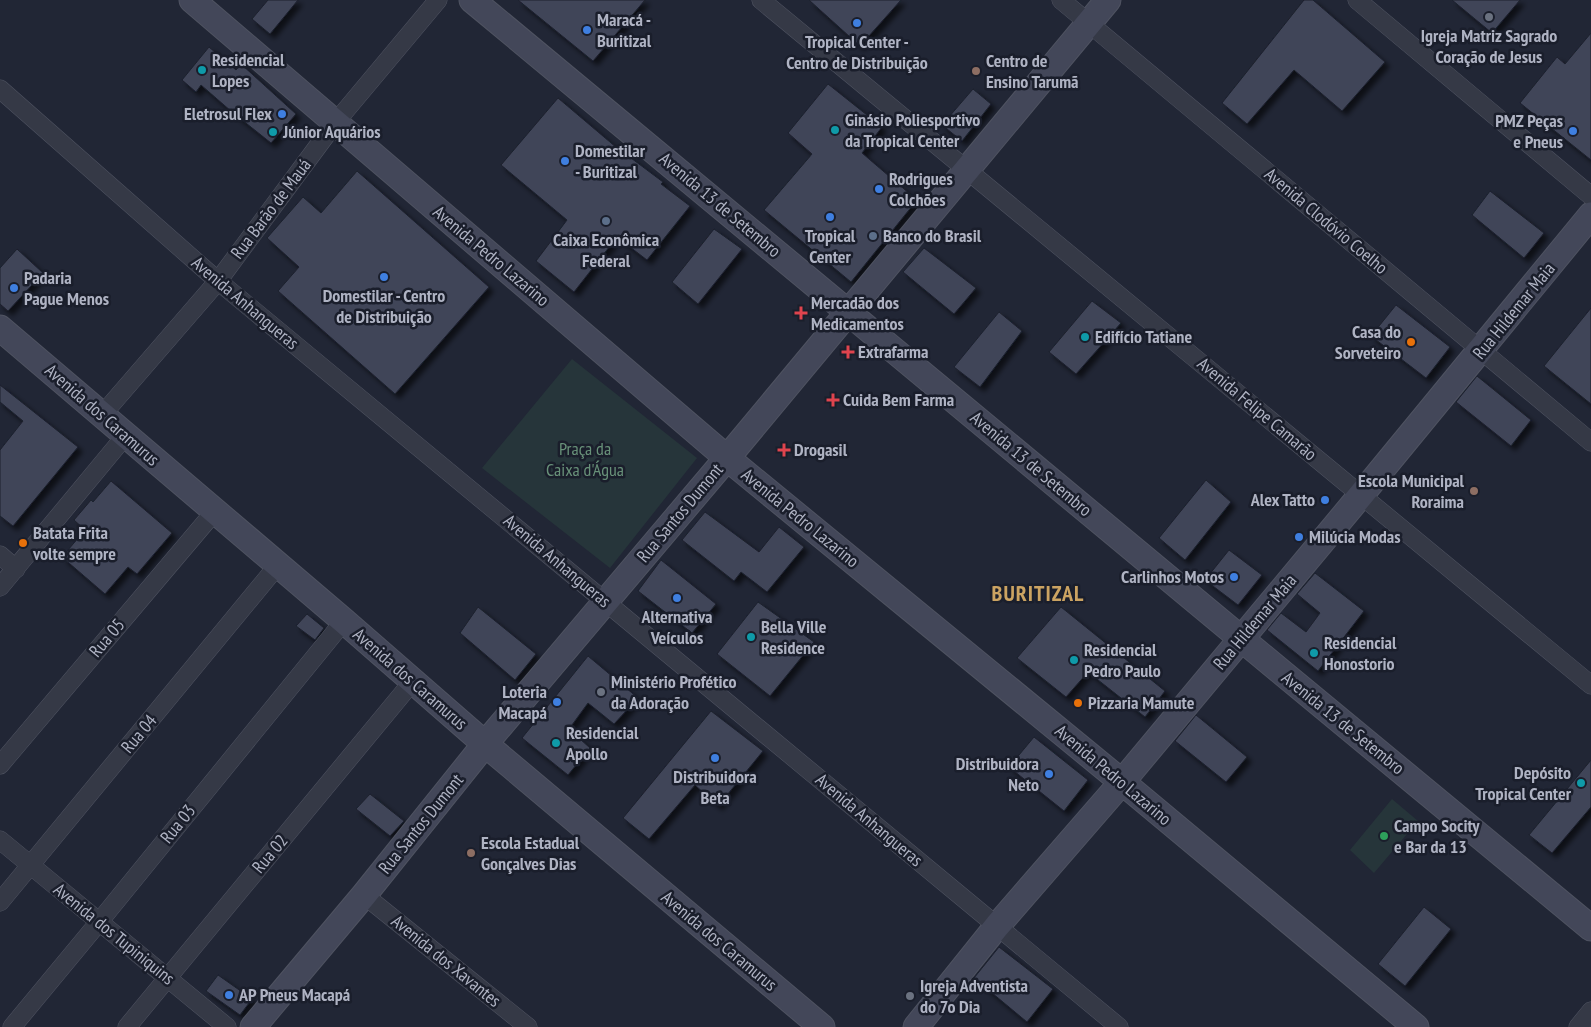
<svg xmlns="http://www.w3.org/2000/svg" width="1591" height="1027" font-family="'PT Sans Narrow',sans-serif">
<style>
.green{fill:#26353a}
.building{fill:#404558;stroke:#1c202d;filter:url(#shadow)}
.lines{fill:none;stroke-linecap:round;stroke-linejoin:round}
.street-casing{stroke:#4f5361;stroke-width:19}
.secondary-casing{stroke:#4f5361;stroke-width:27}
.street{stroke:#353946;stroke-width:18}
.secondary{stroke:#434759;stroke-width:25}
.worship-dot{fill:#6b7280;stroke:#1a1e2b;stroke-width:2}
.shop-dot{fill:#3f7fe0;stroke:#1a1e2b;stroke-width:2}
.culture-dot{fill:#0f9aa8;stroke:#1a1e2b;stroke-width:2}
.education-dot{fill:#8d6e63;stroke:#1a1e2b;stroke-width:2}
.service-dot{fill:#5c6f8a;stroke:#1a1e2b;stroke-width:2}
.health-dot{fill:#e0444e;stroke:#1a1e2b;stroke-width:2}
.food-dot{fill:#e8710a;stroke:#1a1e2b;stroke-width:2}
.leisure-dot{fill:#2e9e5b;stroke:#1a1e2b;stroke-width:2}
.labels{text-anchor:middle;stroke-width:5;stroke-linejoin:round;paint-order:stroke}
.poi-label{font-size:18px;font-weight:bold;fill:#afb3c3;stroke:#1a1e2b;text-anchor:start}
.street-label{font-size:18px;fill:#afb3c3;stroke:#1a1e2b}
.park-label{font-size:18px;fill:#689179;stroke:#1a1e2b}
.district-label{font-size:22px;font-weight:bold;letter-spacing:1px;fill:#cba362;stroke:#1a1e2b}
</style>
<defs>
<filter id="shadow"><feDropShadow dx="4.5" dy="4.5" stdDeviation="2.5" flood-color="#0009"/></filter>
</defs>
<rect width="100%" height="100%" fill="#212635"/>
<path class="green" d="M572,359L697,458L610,568L482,468Z
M1392,799L1418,821L1374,873L1350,850Z"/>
<path class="building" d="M268,0H298L270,34L252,19Z
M518,0H645L593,61Z
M809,0H901L860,46Z
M1304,0H1313L1385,62L1342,111L1294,70L1247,124L1222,103Z
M1452,0H1520L1492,33Z
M1591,33V160L1520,103L1557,57L1565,64Z
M209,47L236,70L241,64L296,114L271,143L232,112L201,85L196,92L182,80Z
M828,84L882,127L862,153L917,200L851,282L764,210L812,154L788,133Z
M973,89L991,104L962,141L942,125Z
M558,98L630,159L631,158L663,182L661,184L690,206L647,260L617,237L574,292L536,261L567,220L501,165Z
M357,171L489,287L395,394L278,291L299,267L267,238L303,197L321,213Z
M1490,191L1544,233L1524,258L1472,215Z
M714,229L742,249L698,304L672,282Z
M924,248L976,288L954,314L903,272Z
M17,249L43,273L8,311L0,304V268Z
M1092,301L1121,323L1076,374L1049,352Z
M1396,305L1450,347L1426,378L1371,336Z
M1591,308V404L1544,366Z
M999,312L1022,331L980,387L954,367Z
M1477,376L1531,420L1511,446L1456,402Z
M0,385L78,447L13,526L0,516V450L23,421L0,402Z
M1206,480L1231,502L1185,560L1159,538Z
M111,481L172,533L137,574L128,567L105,594L62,557L85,530L74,520L91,500L93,502Z
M705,512L759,552L779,527L804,547L767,592L741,572L734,581L682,540Z
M1229,550L1262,575L1238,605L1205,580Z
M661,560L716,604L692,633L638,591Z
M1315,573L1364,611L1318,671L1267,630L1281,613L1306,632L1320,613L1297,594Z
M758,602L814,642L770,696L717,654Z
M478,607L536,654L515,680L460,633Z
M1061,607L1165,691L1145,717L1088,672L1066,697L1017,658Z
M307,614L324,628L315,640L296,626Z
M588,656L638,698L614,724L588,703L569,729L590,748L568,775L522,738Z
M711,711L763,751L718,806L695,785L649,839L623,818Z
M1196,715L1247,757L1226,782L1175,741Z
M1034,737L1088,780L1064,811L1009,767Z
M1591,760V807L1552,853L1529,835Z
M370,794L404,821L390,836L356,809Z
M1424,907L1451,929L1405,986L1378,964Z
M999,947L1053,989L1027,1022L974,978Z
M218,975L252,999L240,1015L206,991Z"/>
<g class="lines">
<defs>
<path id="street" d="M761,0L1591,685
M1061,0L1591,442
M1357,0L1591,196
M0,89L218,281L1119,1027
M102,415L218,281L335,123L438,0
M0,555L16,569
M0,587L126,435
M0,765L215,511
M0,840L227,1027
M364,895L528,1027
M0,902L278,565
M12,1027L99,922L344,621
M127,1027L413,681
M1578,1027L1591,1011"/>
<path id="secondary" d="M192,0L727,458L1122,782L1416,1027
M472,0C846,309 1217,620 1591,928
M0,328L344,621L485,744L822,1027
M253,1027L364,895L485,744L727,458L1108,0
M916,1027L997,926L1122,782L1361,495L1591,215"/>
</defs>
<use href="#street" class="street-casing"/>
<use href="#secondary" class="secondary-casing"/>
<use href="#street" class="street"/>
<use href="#secondary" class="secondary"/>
</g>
<g class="worship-dot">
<circle cx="1489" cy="17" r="5"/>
<circle cx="601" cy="692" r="5"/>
<circle cx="910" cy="996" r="5"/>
</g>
<g class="shop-dot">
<circle cx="857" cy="23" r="5"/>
<circle cx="587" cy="30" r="5"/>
<circle cx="282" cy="114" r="5"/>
<circle cx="1573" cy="131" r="5"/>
<circle cx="565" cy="161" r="5"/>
<circle cx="879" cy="189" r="5"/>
<circle cx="830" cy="217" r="5"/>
<circle cx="384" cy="277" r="5"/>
<circle cx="14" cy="288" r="5"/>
<circle cx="1325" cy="500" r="5"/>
<circle cx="1299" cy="537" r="5"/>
<circle cx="1234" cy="577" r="5"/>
<circle cx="677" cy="598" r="5"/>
<circle cx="557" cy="702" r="5"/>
<circle cx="715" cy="758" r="5"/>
<circle cx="1049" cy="774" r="5"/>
<circle cx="229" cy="995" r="5"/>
</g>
<g class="culture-dot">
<circle cx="202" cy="70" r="5"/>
<circle cx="835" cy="130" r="5"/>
<circle cx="273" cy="132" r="5"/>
<circle cx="1085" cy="337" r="5"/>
<circle cx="751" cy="637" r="5"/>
<circle cx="1314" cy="653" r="5"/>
<circle cx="1074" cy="660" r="5"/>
<circle cx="556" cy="743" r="5"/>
<circle cx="1581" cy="783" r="5"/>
</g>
<g class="education-dot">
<circle cx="976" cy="71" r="5"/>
<circle cx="1474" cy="491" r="5"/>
<circle cx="471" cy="853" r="5"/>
</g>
<g class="service-dot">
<circle cx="606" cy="221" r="5"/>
<circle cx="873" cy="236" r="5"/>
</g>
<g class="health-dot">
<path d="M798.5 305.5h5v5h5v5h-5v5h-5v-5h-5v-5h5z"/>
<path d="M845.5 344.5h5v5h5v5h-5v5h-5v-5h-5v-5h5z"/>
<path d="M830.5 392.5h5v5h5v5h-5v5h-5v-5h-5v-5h5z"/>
<path d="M781.5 442.5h5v5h5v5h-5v5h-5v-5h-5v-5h5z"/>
</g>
<g class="food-dot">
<circle cx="1411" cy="342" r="5"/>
<circle cx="23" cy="543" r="5"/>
<circle cx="1078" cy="703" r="5"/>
</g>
<circle class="leisure-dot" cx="1384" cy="836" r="5"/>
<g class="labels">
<g class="poi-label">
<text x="597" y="26">Maracá -<tspan x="597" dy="21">Buritizal</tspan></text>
<text x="1489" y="42" text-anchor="middle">Igreja Matriz Sagrado<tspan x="1489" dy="21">Coração de Jesus</tspan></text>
<text x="857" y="48" text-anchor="middle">Tropical Center -<tspan x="857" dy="21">Centro de Distribuição</tspan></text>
<text x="212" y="66">Residencial<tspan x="212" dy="21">Lopes</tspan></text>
<text x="986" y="67">Centro de<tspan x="986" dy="21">Ensino Tarumã</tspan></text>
<text x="272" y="120" text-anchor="end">Eletrosul Flex</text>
<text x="845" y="126">Ginásio Poliesportivo<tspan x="845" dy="21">da Tropical Center</tspan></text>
<text x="1563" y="127" text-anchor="end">PMZ Peças<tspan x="1563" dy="21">e Pneus</tspan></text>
<text x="283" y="138">Júnior Aquários</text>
<text x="575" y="157">Domestilar<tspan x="575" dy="21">- Buritizal</tspan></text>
<text x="889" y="185">Rodrigues<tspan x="889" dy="21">Colchões</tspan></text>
<text x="830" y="242" text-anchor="middle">Tropical<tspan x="830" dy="21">Center</tspan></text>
<text x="883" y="242">Banco do Brasil</text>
<text x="606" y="246" text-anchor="middle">Caixa Econômica<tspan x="606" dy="21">Federal</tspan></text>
<text x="24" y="284">Padaria<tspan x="24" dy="21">Pague Menos</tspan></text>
<text x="384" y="302" text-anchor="middle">Domestilar - Centro<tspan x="384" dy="21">de Distribuição</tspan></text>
<text x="811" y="309">Mercadão dos<tspan x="811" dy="21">Medicamentos</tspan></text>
<text x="1401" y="338" text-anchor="end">Casa do<tspan x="1401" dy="21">Sorveteiro</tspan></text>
<text x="1095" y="343">Edifício Tatiane</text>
<text x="858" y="358">Extrafarma</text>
<text x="843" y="406">Cuida Bem Farma</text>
<text x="794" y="456">Drogasil</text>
<text x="1464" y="487" text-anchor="end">Escola Municipal<tspan x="1464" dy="21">Roraima</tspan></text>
<text x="1315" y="506" text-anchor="end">Alex Tatto</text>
<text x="33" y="539">Batata Frita<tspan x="33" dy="21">volte sempre</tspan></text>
<text x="1309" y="543">Milúcia Modas</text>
<text x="1224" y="583" text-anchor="end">Carlinhos Motos</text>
<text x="677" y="623" text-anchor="middle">Alternativa<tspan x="677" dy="21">Veículos</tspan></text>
<text x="761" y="633">Bella Ville<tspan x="761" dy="21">Residence</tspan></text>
<text x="1324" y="649">Residencial<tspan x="1324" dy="21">Honostorio</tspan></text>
<text x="1084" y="656">Residencial<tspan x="1084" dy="21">Pedro Paulo</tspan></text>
<text x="611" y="688">Ministério Profético<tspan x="611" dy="21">da Adoração</tspan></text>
<text x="547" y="698" text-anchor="end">Loteria<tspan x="547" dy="21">Macapá</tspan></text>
<text x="1088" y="709">Pizzaria Mamute</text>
<text x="566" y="739">Residencial<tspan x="566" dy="21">Apollo</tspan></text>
<text x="1039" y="770" text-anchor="end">Distribuidora<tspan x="1039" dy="21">Neto</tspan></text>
<text x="1571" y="779" text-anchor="end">Depósito<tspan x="1571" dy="21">Tropical Center</tspan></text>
<text x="715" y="783" text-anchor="middle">Distribuidora<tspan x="715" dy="21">Beta</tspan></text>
<text x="1394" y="832">Campo Socity<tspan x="1394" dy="21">e Bar da 13</tspan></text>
<text x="481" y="849">Escola Estadual<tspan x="481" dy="21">Gonçalves Dias</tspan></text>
<text x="920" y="992">Igreja Adventista<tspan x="920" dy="21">do 7o Dia</tspan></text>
<text x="239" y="1001">AP Pneus Macapá</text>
</g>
<g class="street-label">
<text transform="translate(720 205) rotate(40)" y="6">Avenida 13 de Setembro</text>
<text transform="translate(271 209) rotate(-53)" y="6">Rua Barão de Mauá</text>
<text transform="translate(1326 221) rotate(40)" y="6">Avenida Clodóvio Coelho</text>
<text transform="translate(491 256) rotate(40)" y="6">Avenida Pedro Lazarino</text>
<text transform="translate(245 303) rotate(40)" y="6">Avenida Anhangueras</text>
<text transform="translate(1514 311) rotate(-51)" y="6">Rua Hildemar Maia</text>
<text transform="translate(1257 409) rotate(40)" y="6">Avenida Felipe Camarão</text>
<text transform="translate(102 415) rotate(41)" y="6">Avenida dos Caramurus</text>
<text transform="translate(1031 464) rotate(40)" y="6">Avenida 13 de Setembro</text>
<text transform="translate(680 513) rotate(-50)" y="6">Rua Santos Dumont</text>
<text transform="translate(800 518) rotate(39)" y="6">Avenida Pedro Lazarino</text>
<text transform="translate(557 561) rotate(40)" y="6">Avenida Anhangueras</text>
<text transform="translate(1255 622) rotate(-50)" y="6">Rua Hildemar Maia</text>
<text transform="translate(107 638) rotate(-50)" y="6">Rua 05</text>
<text transform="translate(410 679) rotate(41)" y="6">Avenida dos Caramurus</text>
<text transform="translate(1343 723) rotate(39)" y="6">Avenida 13 de Setembro</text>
<text transform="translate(139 734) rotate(-50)" y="6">Rua 04</text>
<text transform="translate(1113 775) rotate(40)" y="6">Avenida Pedro Lazarino</text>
<text transform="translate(869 820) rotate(40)" y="6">Avenida Anhangueras</text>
<text transform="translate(178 824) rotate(-51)" y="6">Rua 03</text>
<text transform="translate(421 824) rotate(-51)" y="6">Rua Santos Dumont</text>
<text transform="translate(270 854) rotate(-50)" y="6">Rua 02</text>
<text transform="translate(114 934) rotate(39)" y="6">Avenida dos Tupiniquins</text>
<text transform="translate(719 941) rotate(40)" y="6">Avenida dos Caramurus</text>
<text transform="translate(446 961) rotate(39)" y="6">Avenida dos Xavantes</text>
</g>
<g class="park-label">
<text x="585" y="455">Praça da<tspan x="585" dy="21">Caixa d'Água</tspan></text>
</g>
<g class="district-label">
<text x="1038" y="601">BURITIZAL</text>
</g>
</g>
</svg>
